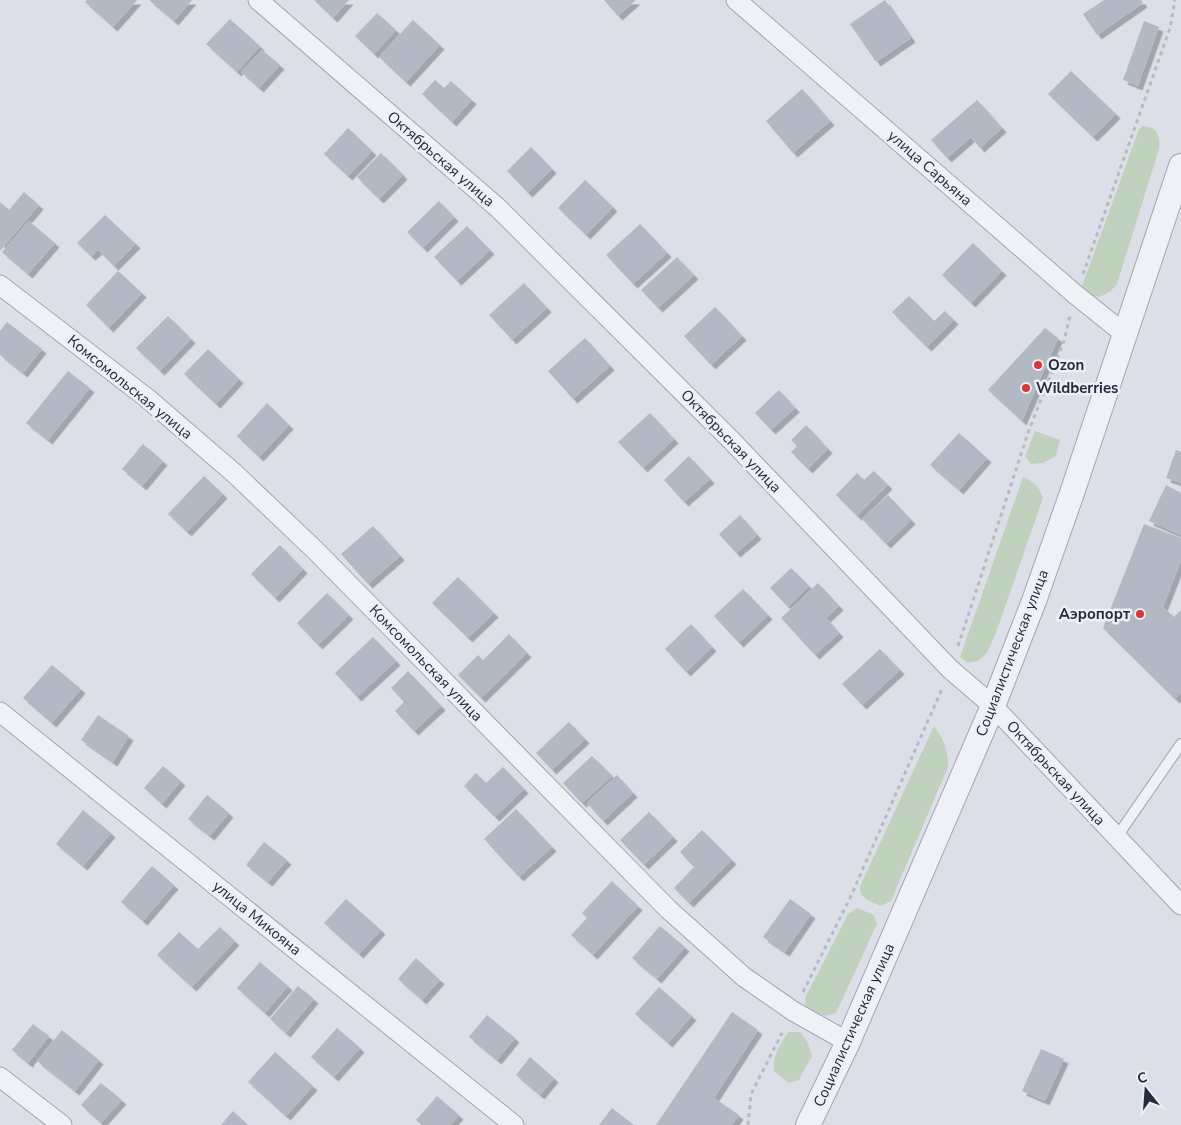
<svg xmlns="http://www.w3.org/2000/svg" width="1181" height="1125" font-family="'Nunito Sans',sans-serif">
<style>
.green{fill:#c0d2bd}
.building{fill:#b3b8c5;filter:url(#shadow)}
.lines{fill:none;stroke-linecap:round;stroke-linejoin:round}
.service-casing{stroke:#a1a5b2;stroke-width:12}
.minor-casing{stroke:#a1a5b2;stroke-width:21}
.tertiary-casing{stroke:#a1a5b2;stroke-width:26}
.path{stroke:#b6bac3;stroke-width:3;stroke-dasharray:4 4;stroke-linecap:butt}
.service{stroke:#eff1f6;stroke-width:10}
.minor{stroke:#eff1f6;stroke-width:19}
.tertiary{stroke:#eff1f6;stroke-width:24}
.poi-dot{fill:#d7383b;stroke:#eceff5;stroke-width:2}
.labels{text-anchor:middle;stroke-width:5;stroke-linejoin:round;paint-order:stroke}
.street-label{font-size:15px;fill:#252b3f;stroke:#eceff5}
.poi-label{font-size:15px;font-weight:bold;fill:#252b3f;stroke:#eceff5;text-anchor:start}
</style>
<defs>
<filter id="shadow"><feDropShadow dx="4.5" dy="4.5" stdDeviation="0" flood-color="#0004"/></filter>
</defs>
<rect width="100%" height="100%" fill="#dcdfe8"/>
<path class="green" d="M1143,126C1158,127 1160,136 1159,149L1117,284C1109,296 1091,303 1081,289L1139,129Z
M1035,431L1060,440L1056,456L1043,463L1031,464L1025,457Z
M1023,477C1034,481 1039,487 1043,498L997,630L987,653L978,661L967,663L960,657Z
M934,726C944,741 948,748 948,767L891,901L881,906L867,900L861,894L860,886Z
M857,908L874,915L877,924L836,1013L825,1016L806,1008L805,998L848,914Z
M789,1032H800L807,1041L812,1056L799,1080L789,1083L774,1071C772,1057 780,1043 789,1032Z"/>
<path class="building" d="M87,0H137L113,27L85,2Z
M149,0H192L174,21Z
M314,0H349L333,18Z
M604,0H636L618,16Z
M885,0L911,38L876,62L850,24Z
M1104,0H1141L1143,3L1097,35L1083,14Z
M377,13L396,30L374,54L355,36Z
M230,19L260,46L237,72L206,44Z
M413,20L440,45L406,82L379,57Z
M1144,21L1159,27L1138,86L1123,80Z
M262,50L280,65L259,88L241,72Z
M1071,71L1116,114L1093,137L1048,94Z
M435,80L444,88L451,81L472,100L452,122L422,94Z
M802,89L830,121L793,153L766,121Z
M977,100L1002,128L980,148L971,137L947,158L931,140Z
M348,128L372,151L348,176L324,154Z
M531,147L552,169L528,193L507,171Z
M381,153L403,175L379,199L357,177Z
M585,180L613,207L586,235L558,208Z
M24,192L39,205L0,251V202L9,210Z
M439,201L454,217L423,248L407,232Z
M105,215L136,244L114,266L98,250L91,256L77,243Z
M29,221L55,243L28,274L2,252Z
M640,224L667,253L633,284L606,255Z
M467,226L490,250L457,281L434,257Z
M973,243L1002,271L971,303L942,275Z
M677,257L694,275L658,308L641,290Z
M118,271L142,293L109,328L86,305Z
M524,283L547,308L512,340L489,315Z
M909,296L934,321L945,311L954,320L927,347L892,312Z
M715,307L742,336L711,365L684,336Z
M168,316L191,339L160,371L136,348Z
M7,322L42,349L23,373L0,355V331Z
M1045,328L1058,338L1022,421L988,390Z
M585,338L610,366L573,399L548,371Z
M208,349L239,379L216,404L184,374Z
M68,371L90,388L48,440L26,423Z
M779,390L795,408L771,430L755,413Z
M267,403L289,425L259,457L237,436Z
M650,413L674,439L643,468L618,442Z
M806,425L828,449L808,469L791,452L797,446L791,440Z
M959,433L987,458L959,490L930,465Z
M143,444L163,461L142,486L122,469Z
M1176,450L1181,452V483L1166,478Z
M689,456L710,479L684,502L664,480Z
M874,471L888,485L857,516L836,495L857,473L864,480Z
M204,476L223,494L187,532L168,514Z
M1166,485L1181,493V535L1149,521Z
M888,495L911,520L886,544L862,519Z
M740,515L757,535L736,553L719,534Z
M1144,524L1181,538V561L1163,607L1174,617L1181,610V693L1175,699L1103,628Z
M373,526L400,556L368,584L341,554Z
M280,545L303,569L275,598L251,574Z
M791,568L809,586L788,607L770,588Z
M458,577L494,613L468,638L432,603Z
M818,583L839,606L826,618L839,633L815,655L781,618Z
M743,589L768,615L739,643L714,616Z
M327,593L349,615L318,645L297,623Z
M691,624L712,647L686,672L665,649Z
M509,634L527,653L481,698L458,675L478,655L483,660Z
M373,637L396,661L357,697L335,673Z
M880,649L900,670L862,705L842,684Z
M52,665L81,689L52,723L23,698Z
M408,671L441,706L414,731L395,711L404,702L391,688Z
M98,715L129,736L113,762L81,740Z
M569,722L585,739L552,770L536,753Z
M592,756L612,776L582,803L563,783Z
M163,766L181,781L162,804L144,788Z
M503,767L524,789L495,817L464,786L476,773L486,783Z
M617,775L633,793L603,821L587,803Z
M207,795L229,813L210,836L188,819Z
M516,809L552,847L519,877L484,839Z
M83,810L111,833L83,866L56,844Z
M649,812L673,837L644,865L620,840Z
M702,830L732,860L689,903L674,888L694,867L680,852Z
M264,842L287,860L268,882L246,865Z
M152,866L174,885L143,921L121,902Z
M612,881L638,906L593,955L571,935L587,918L582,913Z
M346,899L381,930L359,954L324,923Z
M790,899L811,914L785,952L763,937Z
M660,926L685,947L657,979L632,958Z
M220,927L235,941L192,987L157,955L179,932L198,949Z
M416,958L440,980L422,1000L398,979Z
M260,962L288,986L265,1013L237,988Z
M298,986L314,999L286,1033L270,1019Z
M659,987L692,1016L668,1043L635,1014Z
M732,1012L758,1030L714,1098L739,1115L732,1125H656Z
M487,1015L515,1038L497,1060L469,1037Z
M33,1024L49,1036L28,1063L12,1050Z
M337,1028L360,1048L334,1077L311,1057Z
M62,1030L99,1060L75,1091L37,1061Z
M1041,1049L1064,1059L1045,1101L1022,1091Z
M275,1052L313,1086L286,1116L248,1082Z
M530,1057L554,1078L540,1095L516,1075Z
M101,1083L122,1100L101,1123L81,1105Z
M437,1096L459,1115L450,1125H422L416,1120Z
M612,1108L634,1125H599Z
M233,1111L248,1125H221Z"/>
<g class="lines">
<defs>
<path id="service" d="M1116,838L1181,744"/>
<path id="minor" d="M258,0L498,208L731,440L950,669L993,706L1181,905
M736,0L1076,295L1126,335
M0,285L147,398L234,473L316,551L668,909L744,977L793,1011L848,1042
M0,712L514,1125
M0,1077L62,1125"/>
<path id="tertiary" d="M808,1125L848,1042L993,706L1034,601L1072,493L1181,166"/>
</defs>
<use href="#service" class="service-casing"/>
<use href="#minor" class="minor-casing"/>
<use href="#tertiary" class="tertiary-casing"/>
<path class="path" d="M1083,274L1170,28L1175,0
M958,646L1028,433L1064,341L1070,316
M803,992L851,896L942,689
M748,1125L751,1094L784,1029"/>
<use href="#service" class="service"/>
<use href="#minor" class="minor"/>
<use href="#tertiary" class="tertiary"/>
</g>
<g class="poi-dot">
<circle cx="1038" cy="365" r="5"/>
<circle cx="1026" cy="388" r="5"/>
<circle cx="1140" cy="614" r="5"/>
</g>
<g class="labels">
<g class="street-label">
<text transform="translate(441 159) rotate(41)" y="5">Октябрьская улица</text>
<text transform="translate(930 168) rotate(41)" y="5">улица Сарьяна</text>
<text transform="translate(130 387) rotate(39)" y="5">Комсомольская улица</text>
<text transform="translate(731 441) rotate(46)" y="5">Октябрьская улица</text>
<text transform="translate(1012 653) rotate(-69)" y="5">Социалистическая улица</text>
<text transform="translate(426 663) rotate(46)" y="5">Комсомольская улица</text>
<text transform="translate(1056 773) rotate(47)" y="5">Октябрьская улица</text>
<text transform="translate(257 918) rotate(39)" y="5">улица Микояна</text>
<text transform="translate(854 1025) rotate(-66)" y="5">Социалистическая улица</text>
</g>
<g class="poi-label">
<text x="1048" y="370">Ozon</text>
<text x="1036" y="393">Wildberries</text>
<text x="1130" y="619" text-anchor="end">Аэропорт</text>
</g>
</g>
<g transform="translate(1146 1090) rotate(343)" stroke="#eceff5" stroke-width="4" paint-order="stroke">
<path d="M0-4L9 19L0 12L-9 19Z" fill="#252b3f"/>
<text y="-8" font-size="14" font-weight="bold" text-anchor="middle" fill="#252b3f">С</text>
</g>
</svg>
